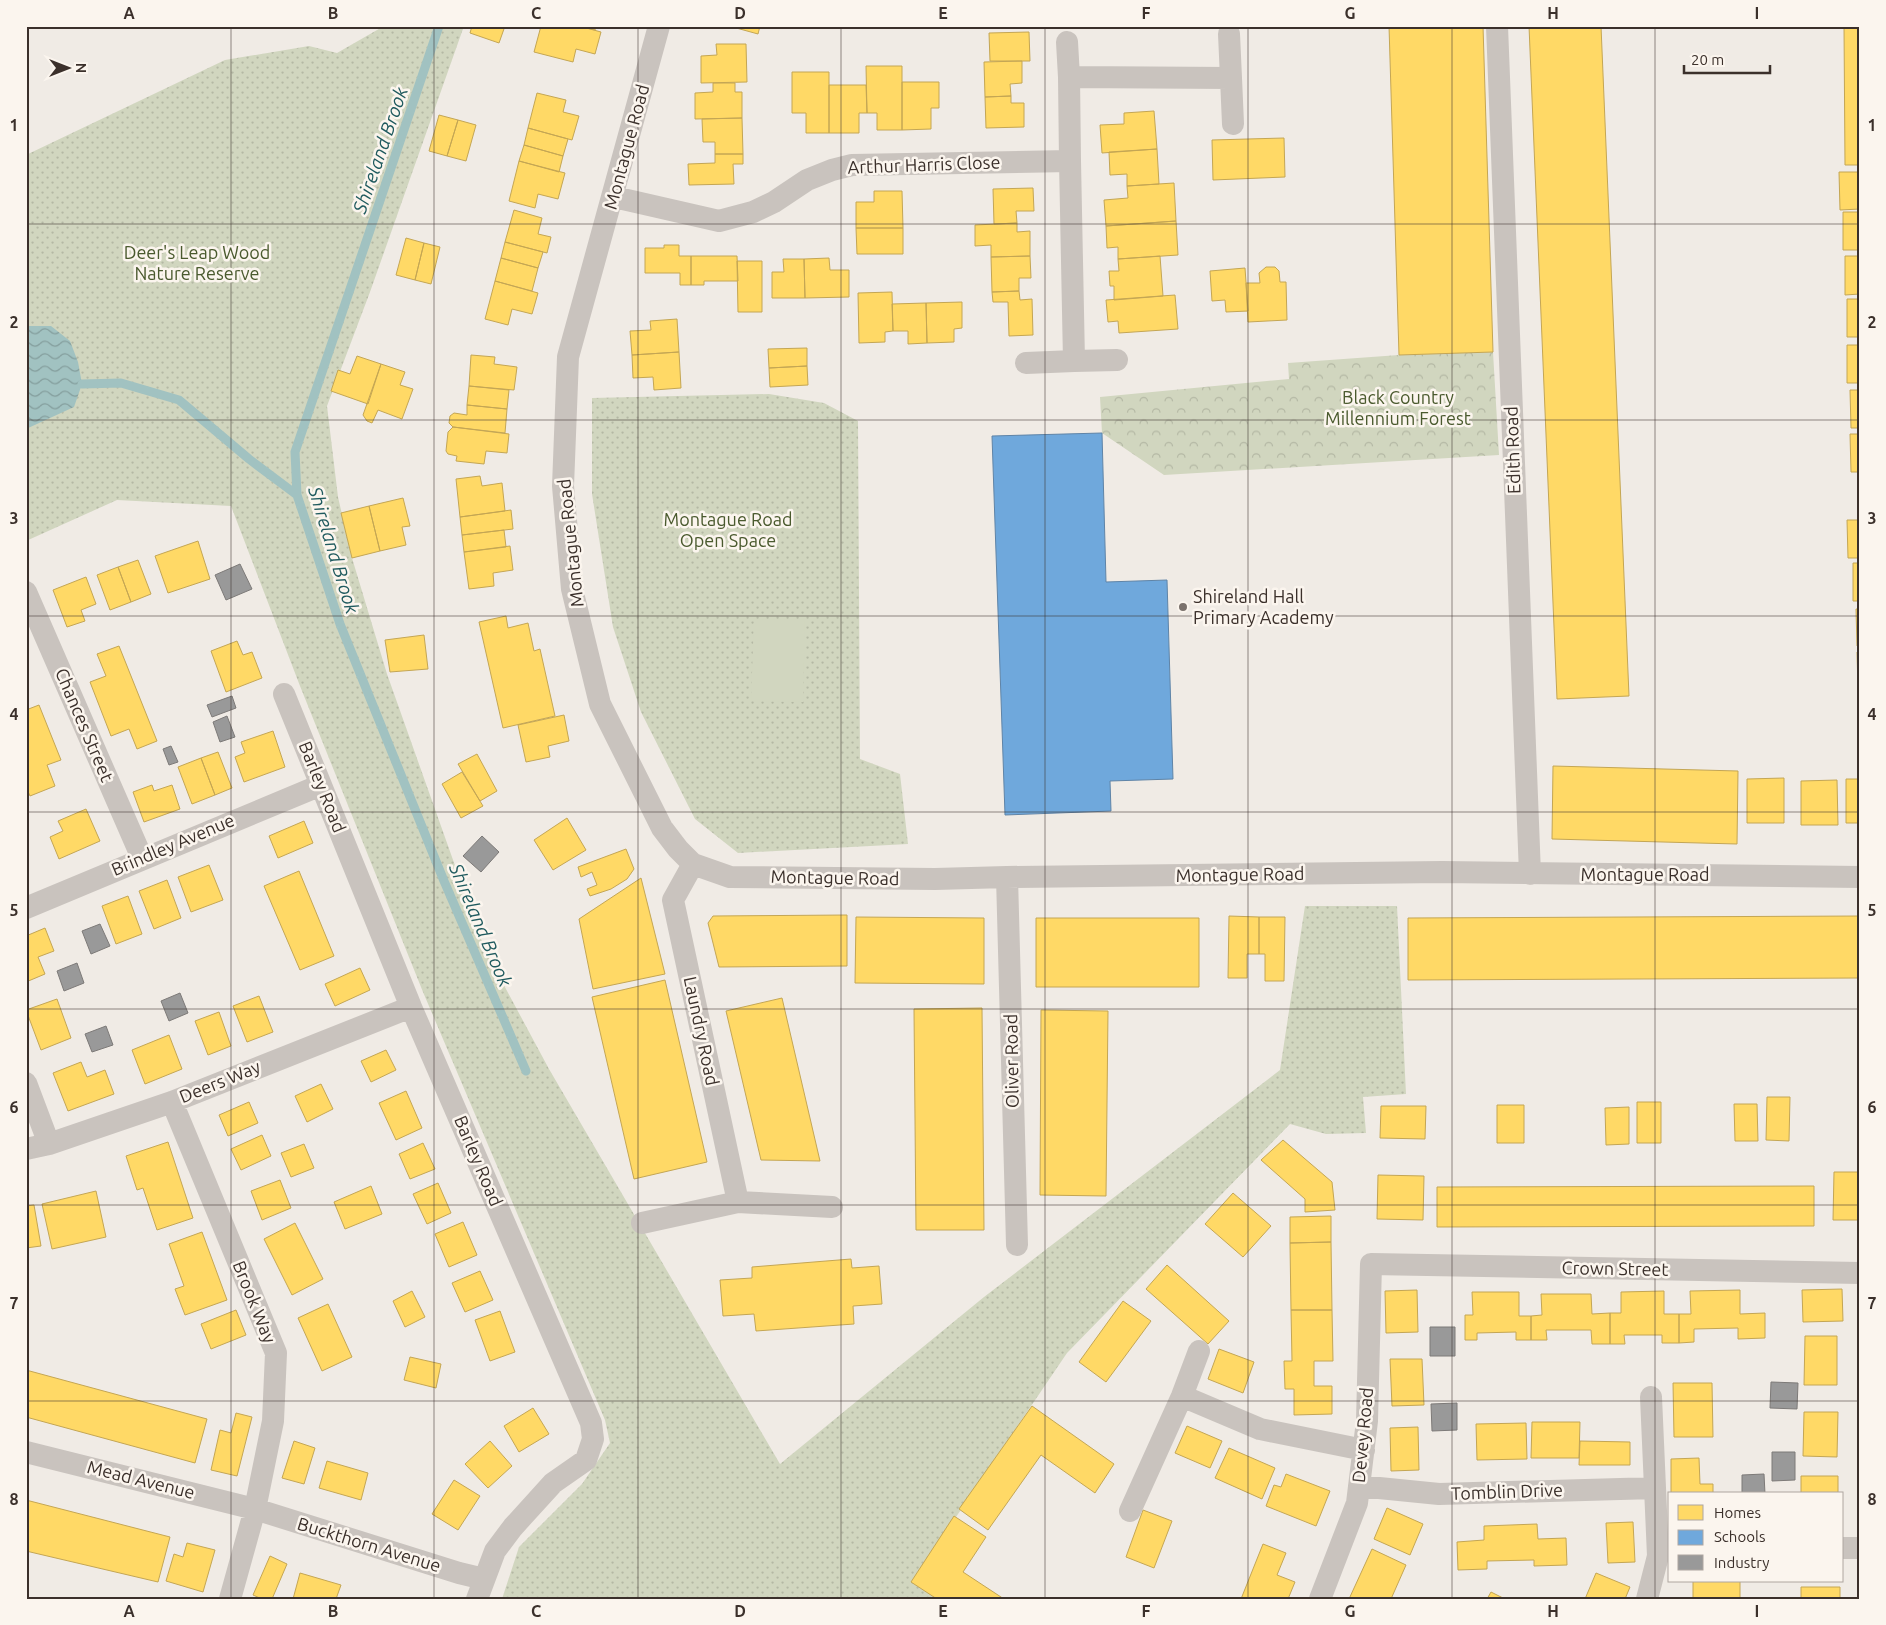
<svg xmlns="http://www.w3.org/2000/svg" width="1886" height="1625" font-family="Ubuntu,sans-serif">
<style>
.grass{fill:url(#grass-dots)}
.forest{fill:url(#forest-crowns)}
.garden{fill:#d1d6bf}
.water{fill:url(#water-waves)}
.homes{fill:#ffd966;stroke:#c4a654}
.schools{fill:#6fa8dc;stroke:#5f84a7}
.industry{fill:#999;stroke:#7d7a78}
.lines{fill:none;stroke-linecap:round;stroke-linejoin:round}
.stream{stroke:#a1c2c1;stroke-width:9}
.minor{stroke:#c9c3be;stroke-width:22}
.grid{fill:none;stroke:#3b302b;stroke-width:1;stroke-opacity:0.55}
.poi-dot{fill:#7a716c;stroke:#fbf5ee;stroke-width:2}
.labels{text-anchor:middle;stroke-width:5;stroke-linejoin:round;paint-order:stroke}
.street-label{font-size:18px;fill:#3b302b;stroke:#fbf5ee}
.park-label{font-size:18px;fill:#4a5a2e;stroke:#fbf5ee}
.poi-label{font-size:18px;fill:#3b302b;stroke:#fbf5ee;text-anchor:start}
.water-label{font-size:19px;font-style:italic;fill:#1f5a5e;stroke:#fbf5ee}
.neatline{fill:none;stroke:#3b302b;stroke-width:2}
.grid-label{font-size:16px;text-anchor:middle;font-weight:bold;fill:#3b302b}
</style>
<defs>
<pattern id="grass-dots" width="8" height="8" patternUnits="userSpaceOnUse" patternTransform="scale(1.25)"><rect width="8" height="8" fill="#d1d6bf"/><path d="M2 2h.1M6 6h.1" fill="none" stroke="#b4b8a4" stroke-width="1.8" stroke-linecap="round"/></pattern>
<pattern id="forest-crowns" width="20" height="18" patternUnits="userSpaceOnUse" patternTransform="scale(1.25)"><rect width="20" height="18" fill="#d1d6bf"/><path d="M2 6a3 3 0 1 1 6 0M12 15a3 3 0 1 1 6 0" fill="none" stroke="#b4b8a4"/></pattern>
<pattern id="water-waves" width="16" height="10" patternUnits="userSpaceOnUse" patternTransform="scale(1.25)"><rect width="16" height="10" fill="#a1c2c1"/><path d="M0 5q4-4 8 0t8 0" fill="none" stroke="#849e9d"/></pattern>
</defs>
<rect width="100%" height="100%" fill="#f0ebe5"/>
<path class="grass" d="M384,26H464L370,292L327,406L338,497L352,558L387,674L485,950L549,1069L780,1464L984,1297L1280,1070L1305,906H1397L1406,1094L1363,1097L1366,1133L1326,1134L1290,1124L1067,1353L912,1582L938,1599H502L519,1547L582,1484L610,1443L605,1420L423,992L300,686L231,506L117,500L26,541V155L225,60L309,46L337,53Z
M769,394L824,403L858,421L860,759L900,774L908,844L738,853L695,819L641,712L613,627L592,494V398Z"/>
<path class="forest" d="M1493,352L1499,455L1164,475L1102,433L1100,397L1289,379L1288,363L1399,355Z"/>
<path class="garden" d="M754,619L805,620L803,702L751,701Z"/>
<path class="water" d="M26,326H51L70,341L78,362L82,384L74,407L26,429Z"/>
<path class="homes" d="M472,26H505L499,43L470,33Z
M541,26H579L601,32L595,54L576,49L573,62L534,52Z
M579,26H596L595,30Z
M729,26H760L758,34Z
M1389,26H1483L1493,352L1399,355Z
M1529,26H1601L1629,696L1557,699Z
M1844,26H1860V165H1845Z
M1029,32L1030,61H990L989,33Z
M716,44H746L747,82L701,83V56L717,55Z
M1022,61V83L1010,84L1011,96L985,97L984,62Z
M866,66H902V130H877V113H867Z
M792,72H829V133H806V113H792Z
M902,82H939V108H931V129L902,130Z
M713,83H735V92H742V118L695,119V93L713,92Z
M829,85H866L867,113H859V133H829Z
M537,93L566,100L563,112L579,116L572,140L528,128Z
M1011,96V103H1024V127L986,128L985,97Z
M1154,111L1157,149L1102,153L1100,125L1124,124V113Z
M439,115L458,120L447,156L429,151Z
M742,118L743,154H715V142H703L702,119Z
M458,120L476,125L466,161L447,156Z
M528,128L568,139L563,156L524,145Z
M1284,138L1285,177L1213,180L1212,140Z
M524,145L563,156L559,172L519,161Z
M1157,149L1159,184L1127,186V174L1110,175L1109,152Z
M715,154H743V164H733L734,184L689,185L688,164L715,163Z
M519,161L565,173L558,199L538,194L535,208L509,201Z
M1839,172H1860V209L1840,210Z
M1174,183L1176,221L1106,226L1104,200L1128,198L1127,186Z
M1033,188L1034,211H1016L1017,223L994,224L993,189Z
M874,191H902L903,228H856V202H874Z
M514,210L542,218L538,234L551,237L547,253L505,242Z
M1843,212H1860V250H1843Z
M1176,221L1178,255L1118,259V247L1107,248L1106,226Z
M1017,223V232L1030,231V256L991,257V245L975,246V225Z
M856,228H903V254H857Z
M406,238L424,243L415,280L396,275Z
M505,242L543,252L538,268L501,258Z
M424,243L440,247L431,284L415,280Z
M664,245H679V256H691V285H680V273H645V248H664Z
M691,256H737L738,281H704V285H691Z
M1030,256L1031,278H1019V291L992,292L991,257Z
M1160,256L1163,296L1114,300V286H1110L1109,271H1119L1118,259Z
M1845,256H1860V294L1845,295Z
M501,258L538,268L532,291L495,281Z
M829,258L830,270H849V297L805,298L804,259Z
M783,259H804L805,298H772V272H784Z
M737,261H762V312H738Z
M1266,267H1275L1279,271L1280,282H1286L1287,320L1248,322L1246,283H1260L1259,273Z
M1245,268L1248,311L1226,312L1225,300L1212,301L1210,271Z
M495,281L538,293L532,314L512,309L508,325L485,319Z
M1019,291L1020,300L1032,299L1033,335L1009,336L1008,302H993L992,292Z
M892,292L893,331L885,332V342L859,343L858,293Z
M1175,295L1178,329L1119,333L1118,321L1108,322L1106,300Z
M1847,299H1860V337H1847Z
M962,302V328L954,329V342L927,343L926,303Z
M926,303L927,343L908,344V331H893L892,304Z
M677,319L679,352L632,355L630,331L651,330L650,321Z
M1847,345H1860V383H1847Z
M807,348V366L769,368L768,349Z
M679,352L681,388L654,390L653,377L633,378L632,355Z
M471,355L495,357L494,364L517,367L514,390L469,386Z
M357,356L381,364L368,404L331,391L338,370L350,374Z
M381,364L405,372L400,385L413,389L402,419L378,410L372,423L367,421L363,415Z
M807,366L808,385L770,387L769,368Z
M469,386L509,390L507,409L467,405Z
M1850,390H1860V428H1851Z
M467,405L507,409L505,433L453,427L449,423L450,416L454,413L467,415Z
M453,427L509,434L507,453L486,451L484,464L456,461L457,456L448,454L446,451L448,432Z
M1850,434H1860V472H1851Z
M480,476L482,486L502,483L505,511L460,517L456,479Z
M403,498L410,526L402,527L406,545L380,551L369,506Z
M369,506L380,551L352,558L341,513Z
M511,510L513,529L462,535L460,517Z
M1847,520H1860V558H1848Z
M504,530L506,547L464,552L462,535Z
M198,541L210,579L168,593L155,556Z
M510,546L513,570L493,573L494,586L469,589L464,552Z
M138,560L151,594L131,602L118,567Z
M1853,563H1860V601H1853Z
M118,567L131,602L110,610L97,575Z
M86,577L96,604L81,610L85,621L67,627L53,590Z
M1856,609H1860V646H1857Z
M506,616L508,628L528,623L534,651L540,649L555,716L503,728L479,622Z
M424,635L428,669L390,672L385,640Z
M237,641L243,655L252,652L262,678L226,692L211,651Z
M119,646L157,741L137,749L129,729L111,736L90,682L106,676L97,654Z
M1857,652H1860V690H1858Z
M1858,696H1860V734H1858Z
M39,705L61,760L47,765L55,786L30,796L26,787V710Z
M564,715L569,741L548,746L550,757L526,762L518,725Z
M273,731L285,767L244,782L235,757L245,753L241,742Z
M218,752L232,788L215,795L201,758Z
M477,754L497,791L480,801L458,764Z
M201,758L215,795L192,804L178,767Z
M1553,766L1738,771L1737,844L1552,839Z
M462,772L483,806L461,818L442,784Z
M1784,778V823H1747V779Z
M1846,779H1860V823H1846Z
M1837,780L1838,825H1801V781Z
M152,785L154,791L172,785L180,809L144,822L133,792Z
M86,809L100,841L59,859L50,837L63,831L58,821Z
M567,818L586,850L553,870L534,840Z
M304,821L313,843L278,858L269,836Z
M626,849L634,869L627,879L611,889L590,896L587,889L597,885L592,872L581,877L578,867Z
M209,865L223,900L191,912L178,877Z
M299,871L334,956L300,970L264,886Z
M641,878L665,974L593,989L579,919Z
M167,880L181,918L154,929L139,891Z
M128,896L142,934L116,944L102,906Z
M847,915V966L719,967L708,923L713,916Z
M1229,916L1259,917V954H1247V978H1228Z
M1860,916V978L1408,980V918Z
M856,917L984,918V984L855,983Z
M1259,917H1285L1284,981H1265V954H1259Z
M1036,918H1199V987H1036Z
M45,928L54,951L38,957L45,974L26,982V936Z
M360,968L370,990L335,1006L325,984Z
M665,980L707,1162L634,1179L592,997Z
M259,996L273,1032L247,1042L233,1006Z
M782,998L820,1161L761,1160L726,1011Z
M57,999L71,1038L41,1050L26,1010Z
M982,1008L984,1230H916L914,1009Z
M1041,1010L1108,1011L1106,1196L1040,1195Z
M219,1012L231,1046L208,1055L195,1021Z
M169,1035L182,1069L145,1084L132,1050Z
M386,1050L396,1070L371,1082L361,1061Z
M81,1062L87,1077L105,1070L114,1094L68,1111L53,1073Z
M321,1084L333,1109L307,1122L295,1096Z
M406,1091L422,1128L396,1140L379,1103Z
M1767,1097H1790L1789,1141L1766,1140Z
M249,1102L258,1123L228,1136L219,1115Z
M1637,1102H1661V1143H1637Z
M1734,1104H1757L1758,1141H1735Z
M1497,1105H1524V1143H1497Z
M1381,1106H1426L1425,1139L1380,1138Z
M1629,1107V1144L1606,1145L1605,1108Z
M262,1135L271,1156L241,1170L231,1149Z
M1283,1140L1332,1182L1335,1210L1305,1212V1199L1261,1160Z
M168,1142L193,1218L157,1230L143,1188L137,1190L126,1156Z
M423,1143L435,1169L410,1179L399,1154Z
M304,1144L314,1168L291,1177L281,1153Z
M1834,1172H1860V1220H1833Z
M1378,1175L1424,1176L1423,1220L1377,1219Z
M280,1180L291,1208L262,1220L251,1191Z
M438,1183L451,1213L427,1224L413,1194Z
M371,1186L382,1214L345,1229L334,1202Z
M1814,1186V1226L1437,1227V1187Z
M96,1191L106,1237L52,1249L42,1204Z
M1233,1193L1271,1226L1243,1257L1205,1224Z
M34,1205L41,1246L26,1248V1206Z
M1331,1216V1242L1290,1243V1217Z
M463,1222L477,1255L449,1267L435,1234Z
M295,1223L323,1279L292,1295L264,1239Z
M202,1232L227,1300L185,1315L175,1289L184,1286L169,1244Z
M1331,1242L1332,1310H1291L1290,1243Z
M851,1259L852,1268L879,1266L882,1304L853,1306L854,1324L756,1331L754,1314L723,1316L720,1280L752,1278V1267Z
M1167,1265L1229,1321L1208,1344L1146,1289Z
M480,1271L493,1300L465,1312L452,1283Z
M1842,1289L1843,1321L1803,1322L1802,1290Z
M1417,1290L1418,1332L1386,1333L1385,1291Z
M1740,1290V1314L1765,1313V1338L1738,1339V1328L1694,1329V1342L1679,1343V1314H1691L1690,1291Z
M412,1291L425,1317L405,1327L393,1301Z
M1664,1291V1314H1679V1343H1662V1335H1624L1625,1344H1610V1313H1621V1292Z
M1472,1292H1519V1316H1531V1340H1516V1332L1477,1333V1340H1465V1315H1473Z
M1541,1294H1591L1592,1314L1610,1313V1344H1592L1591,1330H1546L1547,1340H1531V1316L1542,1315Z
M1123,1301L1151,1321L1106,1382L1079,1362Z
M328,1304L352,1357L322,1371L298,1318Z
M236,1310L246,1335L211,1349L201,1324Z
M1291,1310H1332L1333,1361H1314V1386H1332V1414L1294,1415V1389H1285L1284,1361H1292Z
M500,1311L515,1352L490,1361L475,1320Z
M1805,1336H1837V1385H1804Z
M1219,1349L1254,1362L1243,1393L1208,1379Z
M410,1357L441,1364L436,1388L404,1380Z
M1390,1359H1422L1424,1405L1392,1406Z
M26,1370L207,1419L195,1463L26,1417Z
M1673,1383H1712L1713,1437H1674Z
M1032,1406L1114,1464L1095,1493L1041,1455L988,1530L959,1509Z
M533,1408L549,1434L519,1452L504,1426Z
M1804,1412H1838L1837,1457L1803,1456Z
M236,1413L252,1417L237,1476L211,1470L220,1430L231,1433Z
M1532,1422H1580L1579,1458H1531Z
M1526,1423L1527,1459L1477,1460L1476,1424Z
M1187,1426L1222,1441L1210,1468L1175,1453Z
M1418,1427L1419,1470L1391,1471L1390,1428Z
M294,1441L315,1448L304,1484L282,1478Z
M490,1441L512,1466L488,1488L465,1464Z
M1580,1441L1630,1442V1465H1579Z
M1229,1448L1275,1468L1262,1499L1215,1478Z
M1699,1458L1700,1484H1713V1494H1671V1459Z
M327,1461L368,1473L361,1500L319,1488Z
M1286,1474L1330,1491L1316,1526L1266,1506L1274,1485L1281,1487Z
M1801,1476H1838V1494H1801Z
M454,1480L480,1496L458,1530L432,1514Z
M26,1500L170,1537L158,1582L26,1551Z
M1387,1508L1423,1524L1410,1555L1374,1539Z
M1143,1510L1172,1521L1154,1568L1126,1557Z
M954,1516L986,1537L963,1572L1004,1599H937L911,1582Z
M1633,1522L1635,1562L1608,1563L1606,1523Z
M1537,1524L1538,1539L1566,1538L1567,1565L1534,1566V1560L1487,1561V1569L1458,1570L1457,1542L1484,1540V1526Z
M187,1543L215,1550L203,1592L166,1581L174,1554L183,1557Z
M1263,1544L1286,1553L1277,1575L1295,1582L1288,1599H1241Z
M1372,1549L1406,1565L1391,1599H1349Z
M270,1556L287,1564L272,1599H262L253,1595Z
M300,1573L341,1585L336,1599H293Z
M1596,1573L1630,1587L1625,1599H1585Z
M1693,1581H1740V1599H1693Z
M1801,1587H1840V1599H1801Z
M1491,1592L1505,1599H1487Z"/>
<path class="schools" d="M1102,433L1106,582L1167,580L1173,779L1110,781L1111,811L1005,815L992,436Z"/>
<path class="industry" d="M240,564L252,589L226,600L215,575Z
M232,696L236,708L212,717L207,705Z
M227,716L235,737L220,742L213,722Z
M171,746L178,762L169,765L163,749Z
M482,836L499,852L481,872L463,856Z
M100,924L110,946L91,954L82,931Z
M77,963L84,983L64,991L57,971Z
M180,993L188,1013L169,1021L161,1001Z
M106,1026L113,1045L92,1052L85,1034Z
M1430,1327H1455V1356H1430Z
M1771,1382L1798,1383L1797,1409L1770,1408Z
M1457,1403V1430L1432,1431L1431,1404Z
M1772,1452H1795V1480L1772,1481Z
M1764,1474L1765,1494H1742V1475Z"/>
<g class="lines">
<path class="stream" d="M439,26L295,452L297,495L340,624L444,881L526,1071
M82,384L121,383L179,400L249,459L297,495"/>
<path class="minor" d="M659,26L568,357L563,486L572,589L600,704L662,828L678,849L693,864L730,877L935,879L1007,877L1442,872L1860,877
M1497,26L1530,874
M1229,34L1231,78
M1067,42L1069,77
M614,197L719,221L753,212L774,202L807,180L832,170L852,165L1070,161L1069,77L1231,78L1233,124
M1074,361L1117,360
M1026,363L1074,361L1070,161
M26,592L142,858
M284,694L411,1007L591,1423L593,1439L586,1460L553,1483L513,1527L495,1551L477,1599
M1007,877L1017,1245
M26,908L321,785
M26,1083L49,1144
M172,1102L276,1353L273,1421L255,1509L230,1599
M26,1149L49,1144L172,1102L411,1007
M738,1202L832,1207
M642,1223L738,1202L673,900L693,864
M1182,1396L1260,1429L1364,1450
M26,1452L255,1509L459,1573L484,1579
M1359,1486L1439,1494L1655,1488
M1130,1511L1182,1396L1199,1351
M1842,1548H1860
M1320,1599L1357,1503L1367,1421L1371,1264L1860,1273
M1647,1599L1658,1556L1651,1397"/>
</g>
<path class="grid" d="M231,26V1599M434,26V1599M638,26V1599M841,26V1599M1045,26V1599M1248,26V1599M1452,26V1599M1655,26V1599M26,224H1860M26,420H1860M26,616H1860M26,812H1860M26,1009H1860M26,1205H1860M26,1401H1860"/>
<circle class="poi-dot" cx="1183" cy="607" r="5"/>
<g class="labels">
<g class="street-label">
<text transform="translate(627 147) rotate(-75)" y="6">Montague Road</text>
<text transform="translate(924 165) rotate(-2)" y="6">Arthur Harris Close</text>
<text transform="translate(1513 450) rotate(-92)" y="6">Edith Road</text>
<text transform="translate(571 543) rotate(-96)" y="6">Montague Road</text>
<text transform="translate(84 725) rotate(67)" y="6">Chances Street</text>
<text transform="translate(322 787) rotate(68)" y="6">Barley Road</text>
<text transform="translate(173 845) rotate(-23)" y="6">Brindley Avenue</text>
<text transform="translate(1240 875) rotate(-1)" y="6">Montague Road</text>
<text x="1645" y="881">Montague Road</text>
<text transform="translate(835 878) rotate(1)" y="6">Montague Road</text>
<text transform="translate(701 1031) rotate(78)" y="6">Laundry Road</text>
<text transform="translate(1012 1061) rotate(-91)" y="6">Oliver Road</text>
<text transform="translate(220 1082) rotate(-22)" y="6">Deers Way</text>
<text transform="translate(478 1161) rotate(67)" y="6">Barley Road</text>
<text transform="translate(1615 1269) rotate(1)" y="6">Crown Street</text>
<text transform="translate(254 1302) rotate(68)" y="6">Brook Way</text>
<text transform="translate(1363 1435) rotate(-85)" y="6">Devey Road</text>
<text transform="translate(141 1480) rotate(14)" y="6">Mead Avenue</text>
<text transform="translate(1507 1492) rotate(-2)" y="6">Tomblin Drive</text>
<text transform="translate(369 1545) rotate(17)" y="6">Buckthorn Avenue</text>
</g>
<g class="park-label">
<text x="197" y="259">Deer's Leap Wood<tspan x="197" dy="21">Nature Reserve</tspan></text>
<text x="1398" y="404">Black Country<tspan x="1398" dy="21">Millennium Forest</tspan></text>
<text x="728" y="526">Montague Road<tspan x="728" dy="21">Open Space</tspan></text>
</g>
<g class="poi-label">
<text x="1193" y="603">Shireland Hall<tspan x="1193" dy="21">Primary Academy</tspan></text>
</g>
<g class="water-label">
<text transform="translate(380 150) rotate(-71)" y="7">Shireland Brook</text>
<text transform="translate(334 550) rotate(73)" y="7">Shireland Brook</text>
<text transform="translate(481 925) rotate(67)" y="7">Shireland Brook</text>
</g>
</g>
<rect width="1886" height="1625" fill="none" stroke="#fbf5ee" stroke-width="55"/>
<rect x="1668" y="1492" width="175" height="90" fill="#fbf5ee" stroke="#aea6a0"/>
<rect x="1678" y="1505" width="25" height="15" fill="#ffd966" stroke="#aea6a0"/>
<text x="1714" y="1518" font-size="15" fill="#3b302b">Homes</text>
<rect x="1678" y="1530" width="25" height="15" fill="#6fa8dc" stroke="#aea6a0"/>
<text x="1714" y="1542" font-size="15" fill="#3b302b">Schools</text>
<rect x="1678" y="1555" width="25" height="15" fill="#999999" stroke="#aea6a0"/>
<text x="1714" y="1568" font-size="15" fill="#3b302b">Industry</text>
<g transform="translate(68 68) rotate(90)" stroke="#fbf5ee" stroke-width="4" paint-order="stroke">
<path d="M0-4L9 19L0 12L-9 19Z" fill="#3b302b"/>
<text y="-8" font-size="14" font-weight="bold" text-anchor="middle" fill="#3b302b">N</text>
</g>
<path d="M1684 65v8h86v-8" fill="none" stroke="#3b302b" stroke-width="2.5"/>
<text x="1691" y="65" font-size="15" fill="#3b302b" stroke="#fbf5ee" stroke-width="4" paint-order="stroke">20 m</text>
<rect x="28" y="28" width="1830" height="1570" class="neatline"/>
<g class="grid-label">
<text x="129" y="19">A</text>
<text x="333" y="19">B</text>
<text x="536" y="19">C</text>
<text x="740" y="19">D</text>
<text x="943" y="19">E</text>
<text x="1146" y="19">F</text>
<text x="1350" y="19">G</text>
<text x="1553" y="19">H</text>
<text x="1757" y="19">I</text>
<text x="14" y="131">1</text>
<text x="1872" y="131">1</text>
<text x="14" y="328">2</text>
<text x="1872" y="328">2</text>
<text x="14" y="524">3</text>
<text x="1872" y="524">3</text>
<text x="14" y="720">4</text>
<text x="1872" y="720">4</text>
<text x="14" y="916">5</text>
<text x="1872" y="916">5</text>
<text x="14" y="1113">6</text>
<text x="1872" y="1113">6</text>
<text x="14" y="1309">7</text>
<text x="1872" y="1309">7</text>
<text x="14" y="1505">8</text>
<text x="1872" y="1505">8</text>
<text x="129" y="1617">A</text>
<text x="333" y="1617">B</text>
<text x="536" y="1617">C</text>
<text x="740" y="1617">D</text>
<text x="943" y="1617">E</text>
<text x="1146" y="1617">F</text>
<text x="1350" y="1617">G</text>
<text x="1553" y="1617">H</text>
<text x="1757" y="1617">I</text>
</g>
</svg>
